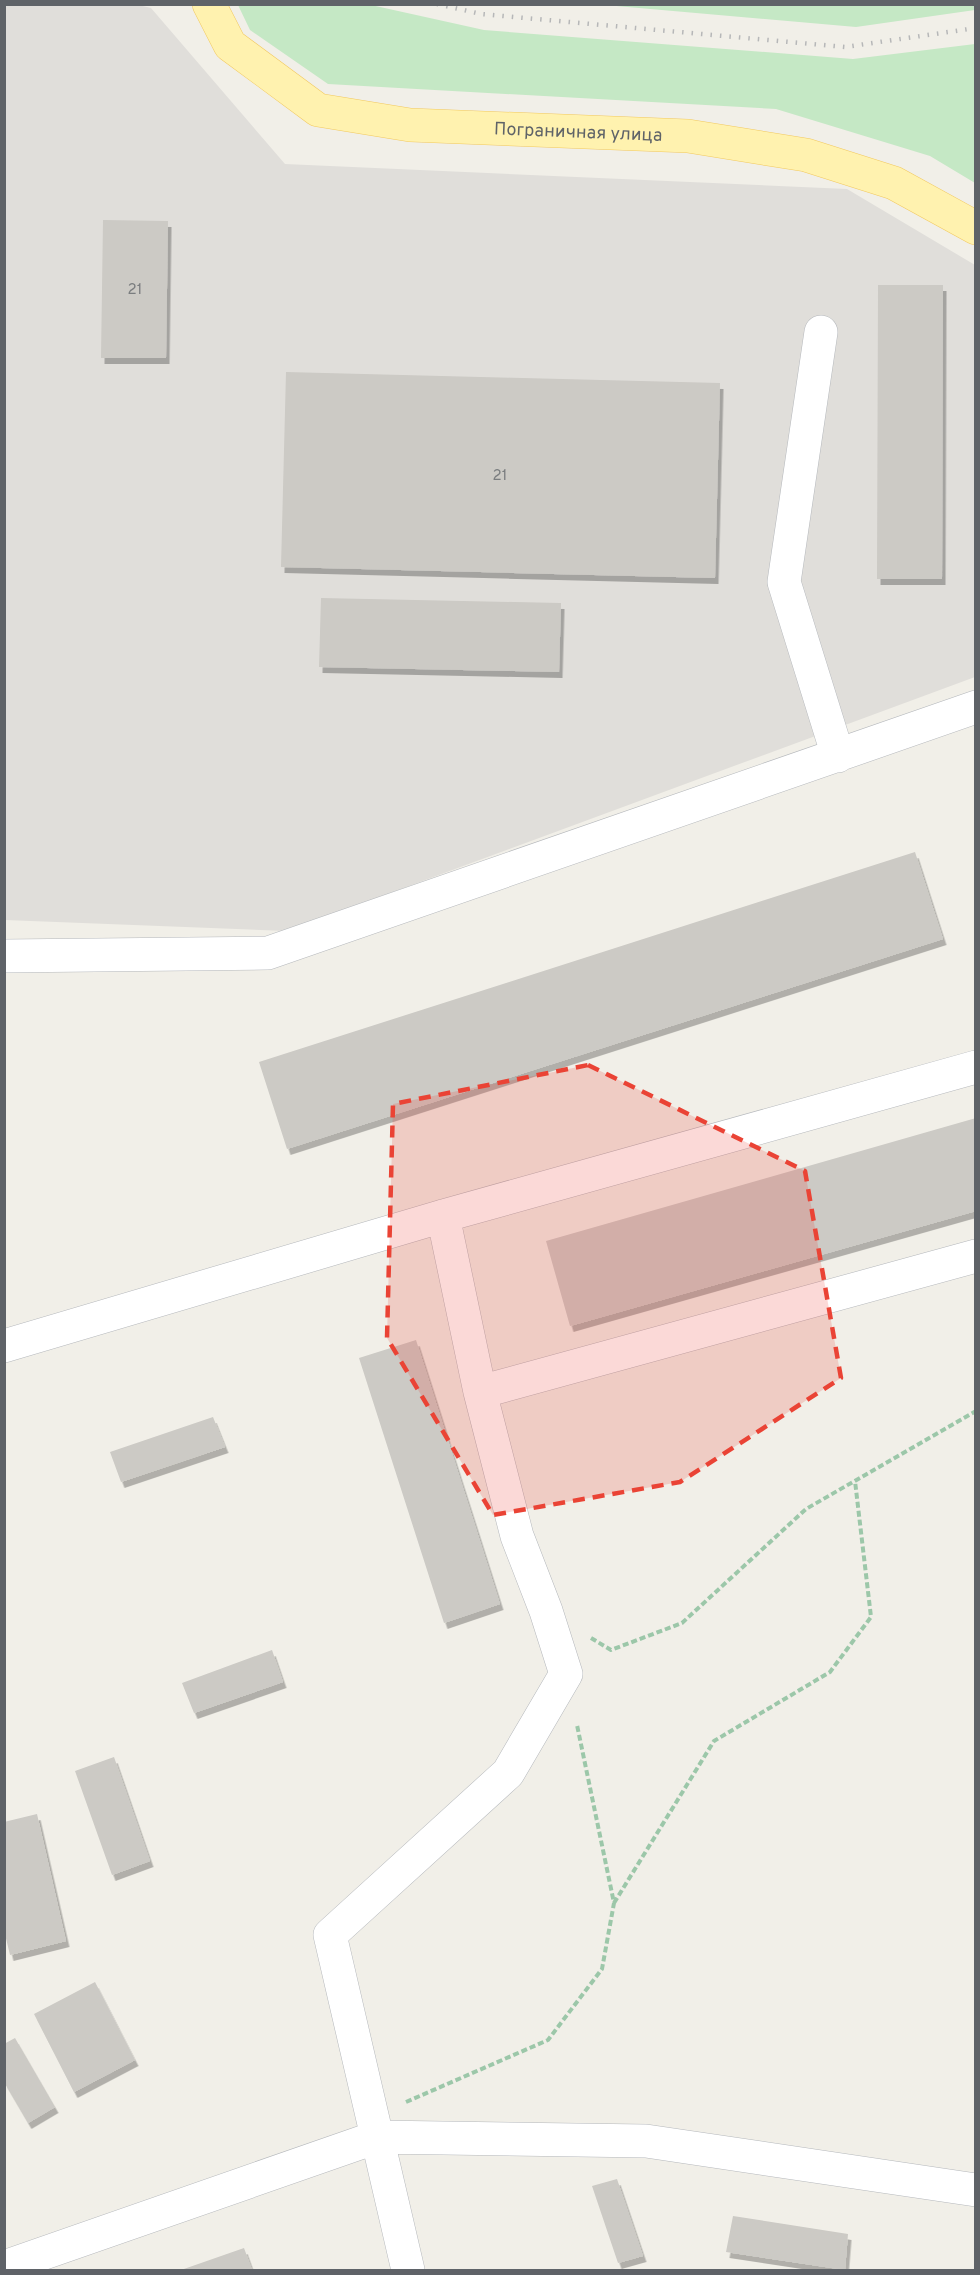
<svg xmlns="http://www.w3.org/2000/svg" width="980" height="2275" font-family="Overpass,sans-serif">
<style>
.industrial{fill:#e0deda}
.green{fill:#c5e8c5}
.building{fill:#cccac5;filter:url(#shadow)}
.lines{fill:none;stroke-linecap:round;stroke-linejoin:round}
.minor-casing{stroke:#b5b8bc;stroke-width:34}
.major-casing{stroke:#f2c960;stroke-width:34}
.path{stroke:#9cc7a9;stroke-width:4;stroke-dasharray:6 3;stroke-linecap:butt}
.minor{stroke:#fff;stroke-width:33}
.major{stroke:#fff2af;stroke-width:33}
.rail{stroke:#b6b7b8;stroke-width:4.5;stroke-dasharray:1.5 8;stroke-linecap:butt}
.marked{fill:#ea4335;fill-opacity:0.2;stroke:#ea4335;stroke-width:4.5;stroke-dasharray:12 8;stroke-linejoin:round}
.labels{text-anchor:middle;stroke-width:6;stroke-linejoin:round;paint-order:stroke}
.number-label{font-size:15px;fill:#7a7d7f}
.street-label{font-size:18px;fill:#5f6368;stroke:#fff}
</style>
<defs>
<filter id="shadow"><feDropShadow dx="3.5" dy="6" stdDeviation="0" flood-color="#0004"/></filter>
</defs>
<rect width="100%" height="100%" fill="#f1efe8"/>
<path class="industrial" d="M134,4L151,8L285,164L847,189L975,265V677L287,931L5,920V5Z"/>
<path class="green" d="M975,4V10L856,27L605,5Z
M238,5H371L484,30L853,59L975,44V183L930,156L776,109L328,84L250,30Z"/>
<path class="building" d="M103,220L168,221L166,358H101Z
M878,285H943L942,579H877Z
M286,372L720,383L715,578L281,567Z
M321,598L561,603L559,672L319,667Z
M915,852L943,939L287,1149L259,1062Z
M976,1118V1211L570,1326L546,1241Z
M416,1340L500,1604L444,1623L359,1358Z
M213,1417L225,1447L121,1482L110,1452Z
M272,1650L283,1682L194,1713L182,1683Z
M114,1757L150,1861L112,1875L75,1771Z
M37,1814L66,1941L10,1955L4,1930V1822Z
M95,1982L135,2060L74,2092L34,2014Z
M15,2038L55,2107L28,2123L4,2082V2044Z
M617,2179L643,2256L618,2263L592,2186Z
M733,2216L848,2234L845,2270L726,2252Z
M244,2248L252,2270H181Z"/>
<g class="lines">
<defs>
<path id="minor" d="M821,332L784,582L838,756
M4,956L268,953L976,707
M443,1216L480,1392L976,1256
M4,1346L443,1216L976,1067
M4,2267L377,2137L646,2141L976,2190
M408,2270L330,1935L508,1773L566,1674L546,1611L517,1536L480,1392"/>
<g id="major">
<path id="s1" d="M209,4L230,45L318,110L410,125L688,136L806,155L894,183L976,228"/>
</g>
</defs>
<use href="#minor" class="minor-casing"/>
<use href="#major" class="major-casing"/>
<path class="path" d="M591,1638L611,1650L682,1623L806,1509L976,1411
M614,1903L714,1741L830,1672L871,1617L855,1481
M406,2102L548,2040L602,1969L614,1903L577,1725"/>
<use href="#minor" class="minor"/>
<use href="#major" class="major"/>
<path class="rail" d="M437,4L481,14L845,47L976,28"/>
</g>
<path class="marked" d="M588,1065L805,1171L841,1378L680,1482L493,1515L387,1338L393,1104Z"/>
<g class="labels">
<g class="number-label">
<text x="135" y="294">21</text>
<text x="500" y="480">21</text>
</g>
<g class="street-label">
<text dy="6" stroke="none"><textPath href="#s1" startOffset="417">Пограничная улица</textPath></text>
</g>
</g>
<rect width="980" height="2275" fill="none" stroke="#5f6368" stroke-width="12"/>
</svg>
